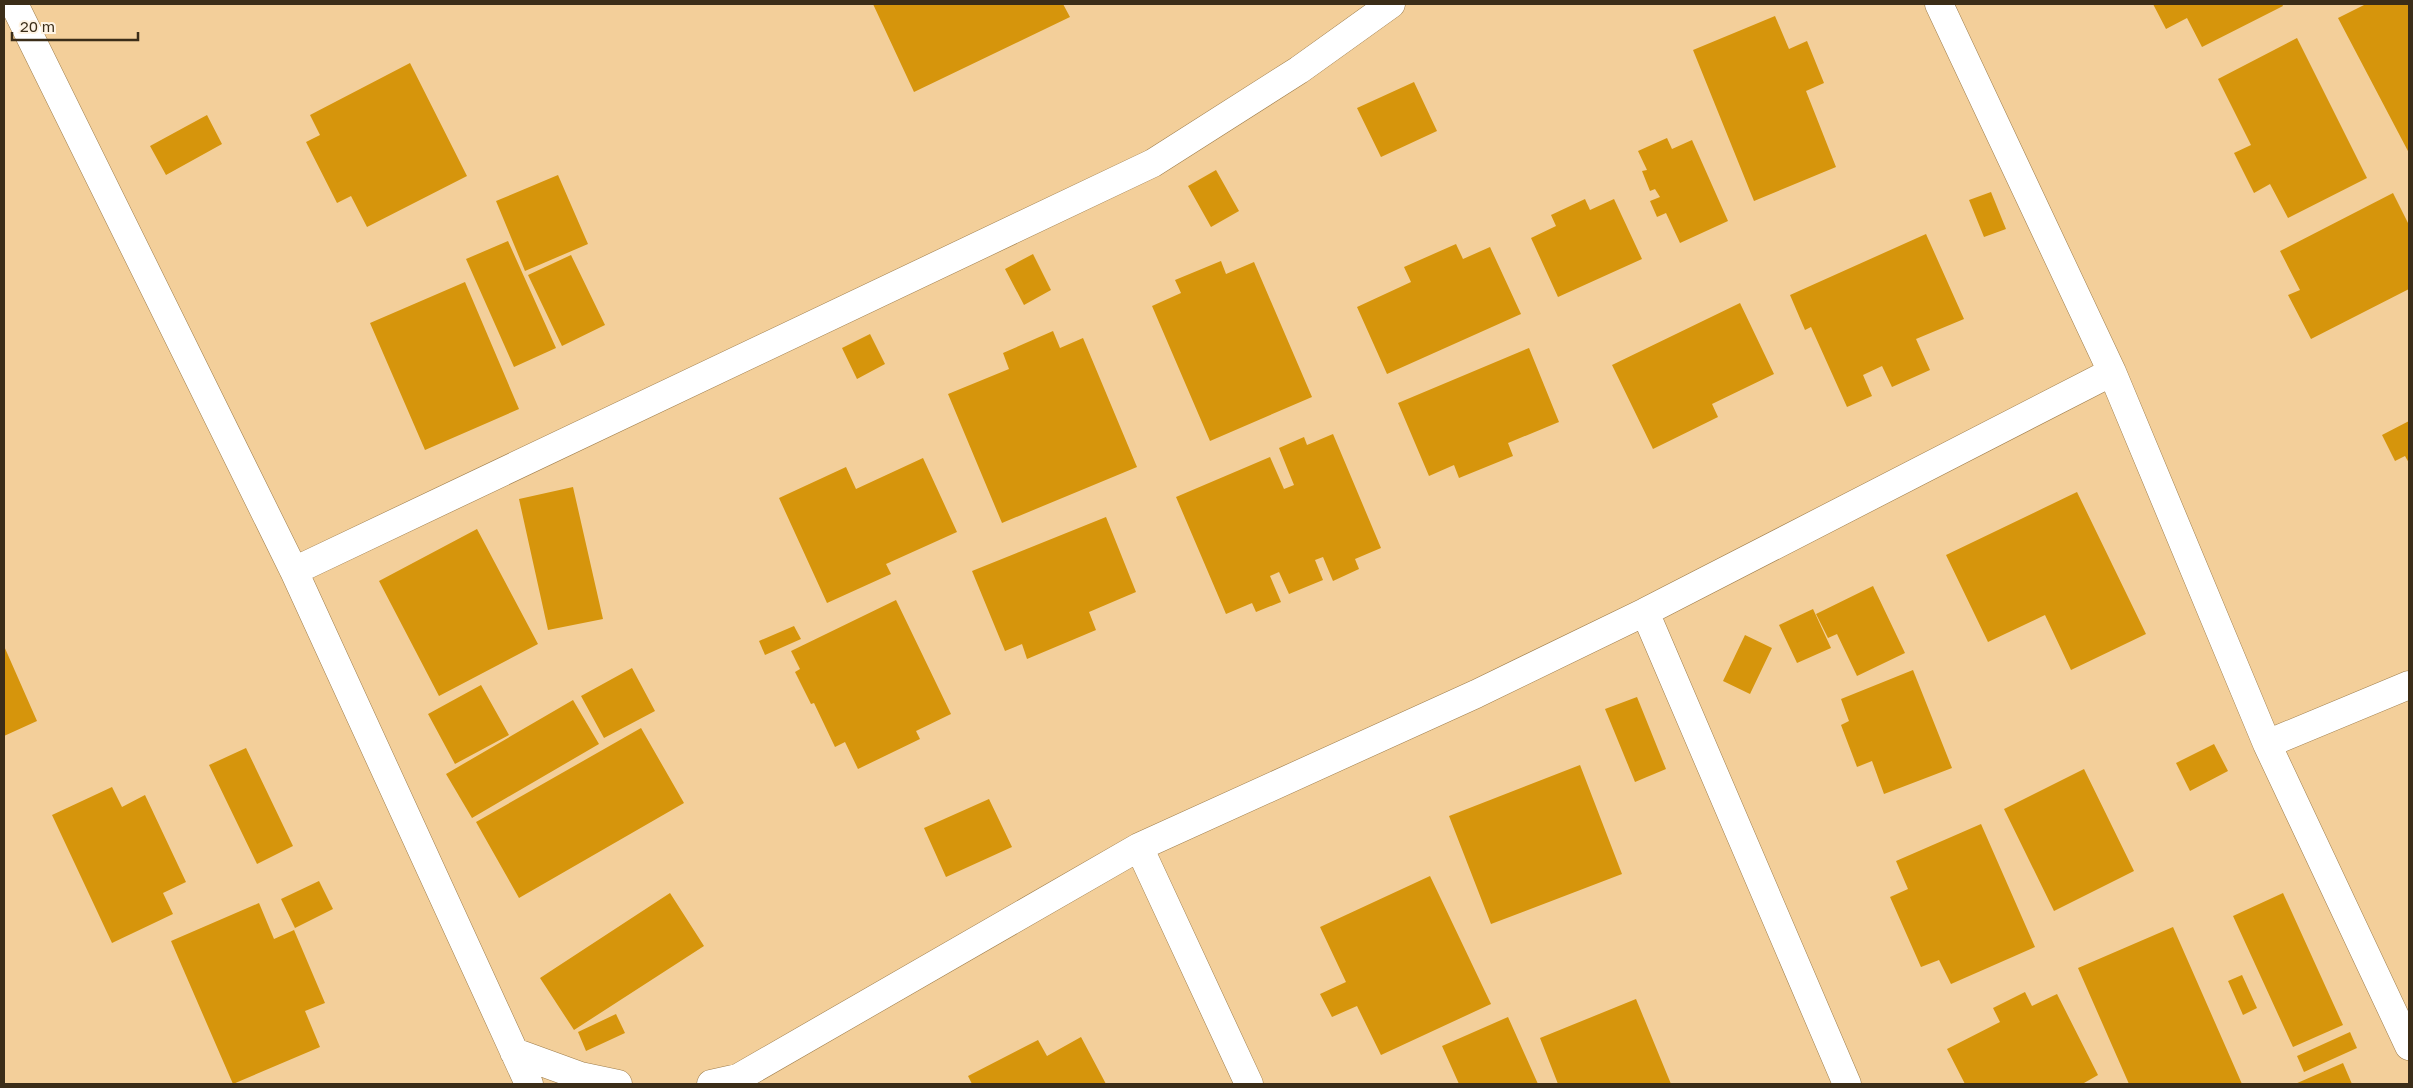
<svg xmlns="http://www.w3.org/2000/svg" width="2413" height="1088" font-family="'Golos Text',sans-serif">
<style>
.building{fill:#d6950c}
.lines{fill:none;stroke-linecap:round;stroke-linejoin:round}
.minor-casing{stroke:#9e7d4a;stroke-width:29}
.minor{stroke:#fff;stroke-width:28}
</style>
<rect width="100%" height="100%" fill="#f3cf9a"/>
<path class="building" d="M873,4H1063L1070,17L914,92Z
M2153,4H2282L2283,6L2202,47L2187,18L2166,29Z
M2366,4H2409V153L2338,18Z
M1775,16L1789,49L1807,41L1824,83L1806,91L1836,167L1754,201L1693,50Z
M2297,38L2367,178L2288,218L2270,184L2254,193L2234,153L2251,145L2218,79Z
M410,63L467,176L367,227L351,196L337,203L306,142L320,135L310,115Z
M1414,82L1437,131L1381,157L1357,108Z
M207,115L222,144L166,175L150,146Z
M1667,138L1672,149L1692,140L1728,221L1680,243L1666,213L1657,217L1650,201L1660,197L1655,189L1650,191L1642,171L1647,170L1638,151Z
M1216,170L1239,211L1211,227L1188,186Z
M558,175L588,244L525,271L496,201Z
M1991,192L2006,229L1984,237L1969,200Z
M2393,193L2409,225V289L2311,339L2288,295L2300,290L2280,251Z
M1585,199L1590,210L1614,199L1642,259L1558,297L1531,238L1556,226L1551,215Z
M1926,234L1964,319L1916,339L1930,370L1892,387L1882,366L1863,375L1872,396L1847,407L1811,327L1805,330L1790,295Z
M508,241L556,348L514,367L466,259Z
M1456,244L1463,259L1490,247L1521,314L1387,374L1357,307L1411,282L1404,267Z
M1033,254L1051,290L1024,305L1005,269Z
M571,255L605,325L562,346L528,275Z
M1221,261L1226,274L1254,262L1312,397L1210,441L1152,306L1181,293L1175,280Z
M465,282L519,409L425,450L370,323Z
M1740,303L1774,374L1712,404L1718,417L1653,449L1612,365Z
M1053,331L1060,348L1083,338L1137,467L1002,523L948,394L1009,369L1003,353Z
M870,334L885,364L857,379L842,348Z
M1529,348L1559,422L1508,443L1513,456L1459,478L1454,465L1429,476L1398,403Z
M2409,421V463L2405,456L2395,461L2382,435Z
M1333,434L1381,548L1355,559L1359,569L1333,581L1323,557L1315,560L1323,580L1289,594L1279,572L1270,576L1281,602L1256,612L1252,603L1226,614L1176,497L1270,457L1284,489L1294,485L1279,448L1304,437L1307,445Z
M923,458L957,532L886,564L891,574L827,603L779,498L846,467L856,489Z
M573,487L603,619L548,630L519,499Z
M2077,492L2146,634L2071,670L2045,615L1988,642L1946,555Z
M1106,517L1136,592L1089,612L1096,630L1027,659L1022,644L1005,651L972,571Z
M477,529L538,644L439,696L379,581Z
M1873,586L1905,653L1857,676L1837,634L1828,638L1816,614Z
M896,600L951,714L916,731L920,739L858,769L845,742L835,747L814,703L811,704L795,672L800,669L791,651Z
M1813,609L1831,648L1797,663L1779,625Z
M794,626L801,639L765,655L759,641Z
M1745,635L1772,648L1750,694L1723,681Z
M4,646L37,721L4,736Z
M632,668L655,711L604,738L581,696Z
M1913,670L1952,768L1884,794L1872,761L1857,767L1841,725L1849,721L1841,699Z
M481,685L509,735L455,764L428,714Z
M1637,697L1666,769L1635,782L1605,709Z
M573,700L599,744L472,818L446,774Z
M641,728L684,803L519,898L476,822Z
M2214,744L2228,771L2190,791L2176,763Z
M246,748L293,846L257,864L209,765Z
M1580,765L1622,874L1491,924L1449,816Z
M2084,769L2134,871L2054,911L2004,809Z
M112,787L122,807L145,795L186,882L163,893L173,914L112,943L52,815Z
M989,799L1012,847L946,877L924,828Z
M1981,824L2035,947L1951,984L1939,960L1921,967L1890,897L1908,889L1896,861Z
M1430,876L1491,1004L1381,1055L1357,1006L1332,1017L1320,994L1346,982L1320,927Z
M319,881L333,909L295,928L281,899Z
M670,893L704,946L574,1030L540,978Z
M2283,893L2343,1025L2293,1047L2233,916Z
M259,903L274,939L294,930L325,1003L305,1011L320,1047L233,1084L171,941Z
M2173,927L2242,1084H2129L2078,968Z
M2242,975L2257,1008L2243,1015L2228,981Z
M2025,992L2032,1006L2057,994L2098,1075L2084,1083L2085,1084H1965L1947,1049L2000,1022L1993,1008Z
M1636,999L1671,1084H1558L1540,1038Z
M616,1014L625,1033L586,1051L578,1032Z
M1508,1017L1538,1084H1459L1442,1046Z
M2350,1032L2357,1048L2304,1072L2297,1056Z
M1081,1037L1106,1084H972L968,1076L1038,1040L1047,1056Z
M2343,1063L2352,1084H2295Z"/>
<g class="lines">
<defs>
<path id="minor" d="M14,4L294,571L529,1084
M1939,4L2112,372L2267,744L2409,1046
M294,571L1153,163L1299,70L1391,4
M1645,612L1847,1084
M2267,744L2409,685
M1139,847L1249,1084
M514,1052L580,1076L618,1084
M711,1084L738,1078L1139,847L1476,694L1645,612L2112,372"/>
</defs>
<use href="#minor" class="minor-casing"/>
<use href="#minor" class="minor"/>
</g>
<rect width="2413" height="1088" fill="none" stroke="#3b2d18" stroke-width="10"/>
<path d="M12 32v8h126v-8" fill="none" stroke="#3b2d18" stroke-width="2.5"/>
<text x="20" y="32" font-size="15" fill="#3b2d18" stroke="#fff4e4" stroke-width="4" paint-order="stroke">20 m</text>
</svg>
